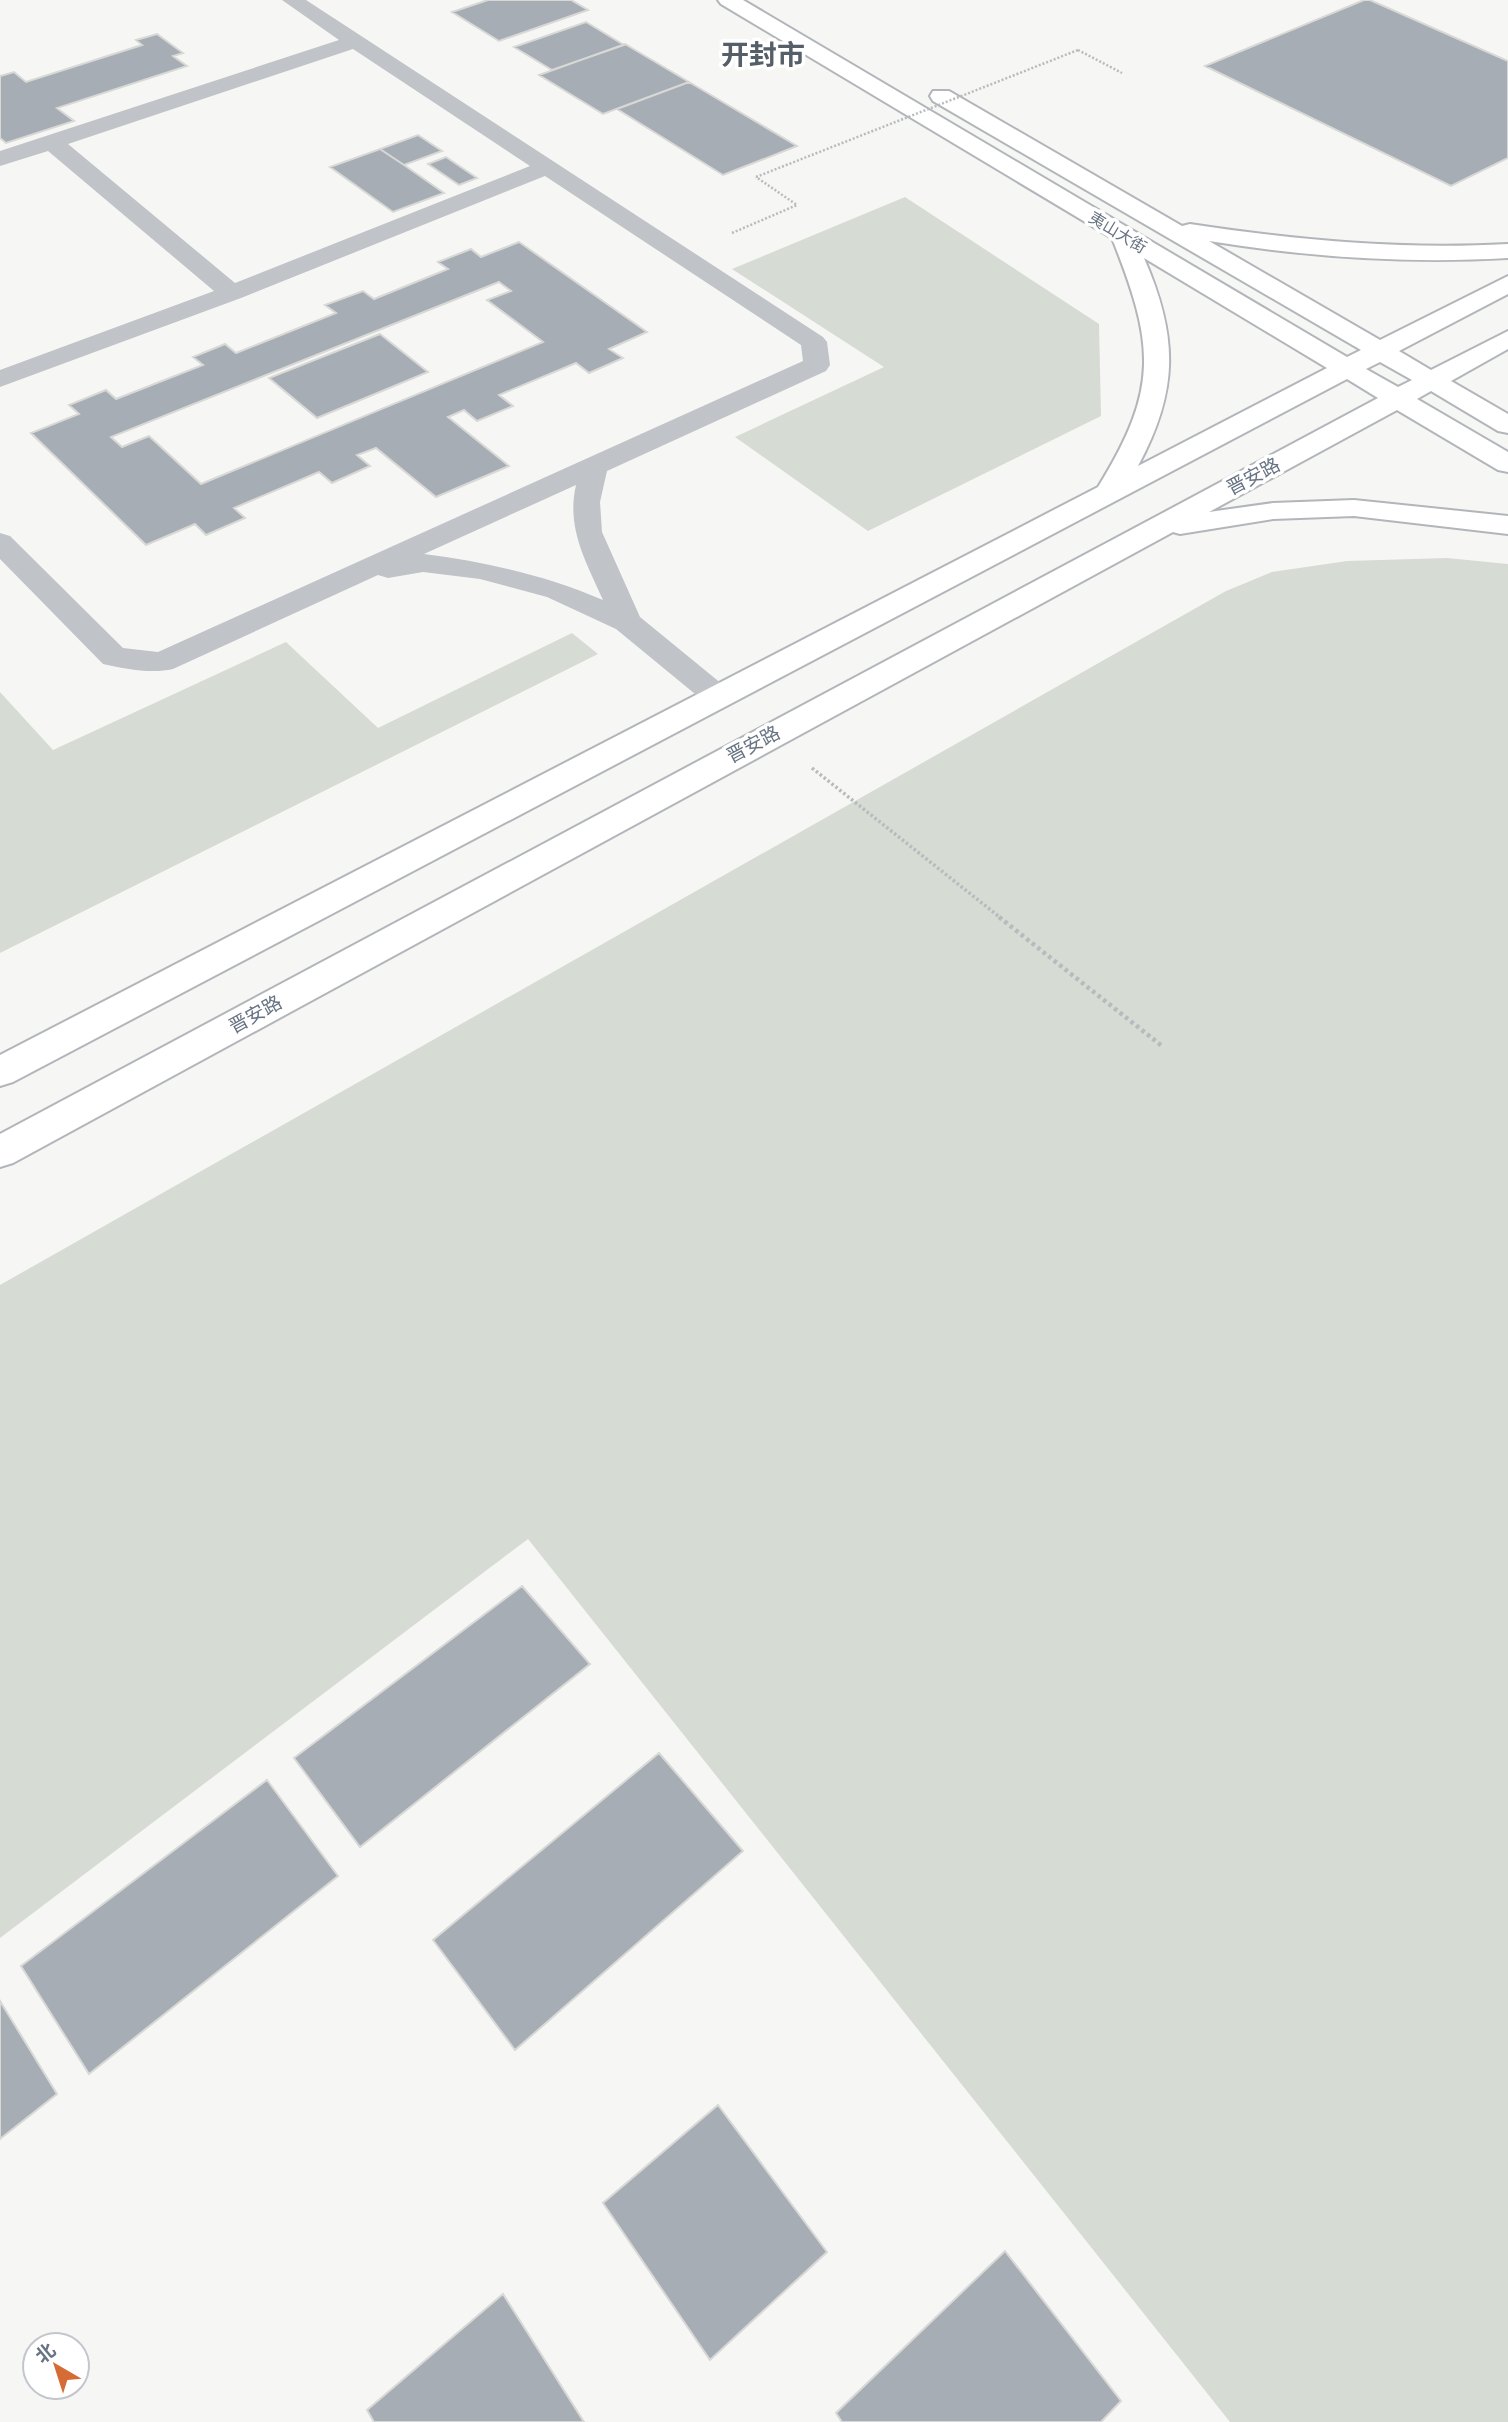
<svg xmlns="http://www.w3.org/2000/svg" width="1508" height="2422" font-family="Inter,'Noto Sans SC',sans-serif">
<style>
.green{fill:#d6dbd4}
.building{fill:#a7adb4;stroke:#d8d8d6;stroke-width:2;fill-rule:evenodd}
.lines{fill:none;stroke-linecap:round;stroke-linejoin:round}
.major-casing{stroke:#b2b5ba;stroke-width:4}
.path-far2{stroke:#b8babd;stroke-width:2.5;stroke-dasharray:2 2;stroke-linecap:butt}
.path-far1{stroke:#b8babd;stroke-width:3.5;stroke-dasharray:2.5 2.5;stroke-linecap:butt}
.path{stroke:#b8babd;stroke-width:4.5;stroke-dasharray:3.5 3.5;stroke-linecap:butt}
.minor{fill:#c0c3c7;fill-rule:evenodd}
.major{fill:#fff;fill-rule:evenodd}
.path-bridge{stroke:#b8babd;stroke-width:2.5;stroke-dasharray:2 2;stroke-linecap:butt}
.labels{text-anchor:middle;stroke-width:7;stroke-linejoin:round;paint-order:stroke}
.far-street-label{font-size:16px;fill:#687483;stroke:#fff}
.street-label{font-size:19px;fill:#687483;stroke:#fff}
.far-town-label{font-size:28px;font-weight:bold;fill:#565e68;stroke:#fff}
</style>
<rect width="100%" height="100%" fill="#f6f7f4"/>
<path class="green" d="M905,197L1099,324L1101,416L868,531L735,437L884,367L732,269Z
M1447,558L1508,564V2422H1230L528,1539L0,1938V1285L1226,591L1272,572L1347,561Z
M572,633L598,654L0,953V692L53,750L286,642L378,728Z"/>
<path class="building" d="M488,0H571L588,10L499,41L452,12Z
M1364,0H1370L1508,61V158L1451,186L1205,66Z
M586,22L624,45L552,70L514,47Z
M157,34L183,53L173,56L187,66L57,108L74,121L6,143L0,138V76L14,72L26,82L142,45L136,40Z
M625,44L689,82L603,114L539,75Z
M689,82L797,146L723,175L617,109Z
M418,135L442,151L404,165L380,149Z
M380,149L404,165L444,193L393,212L330,167Z
M446,157L477,178L459,185L428,164Z
M519,242L647,332L609,349L623,358L589,373L576,363L499,395L513,406L477,421L464,410L448,417L509,466L436,497L376,448L357,455L370,466L332,483L319,472L234,508L245,518L206,535L195,524L146,545L31,433L79,414L69,405L106,390L116,399L203,365L193,357L225,344L236,353L336,313L325,305L363,291L374,299L448,269L438,262L471,249L481,257ZM499,282L511,291L487,300L543,342L201,484L149,436L122,447L111,437Z
M380,334L428,372L317,418L269,378Z
M522,1586L590,1664L360,1847L294,1758Z
M659,1753L743,1851L515,2050L433,1940Z
M267,1780L338,1876L89,2074L21,1966Z
M0,2001L57,2094L0,2139Z
M718,2105L827,2252L710,2360L603,2203Z
M1005,2251L1121,2401L1101,2422H842L836,2413Z
M503,2294L584,2422H374L367,2410Z"/>
<g class="lines">
<defs>
<path id="major" d="M718,0H743L1347,357L1361,350L933,101L930,96L933,91H949L1182,226L1190,224C1296,240 1401,250 1508,244V258C1407,264 1308,257 1209,241L1380,340L1508,276V294L1399,351L1431,370L1508,331V349L1451,381L1508,414V433L1498,431L1431,391L1417,399L1508,452V472L1498,470L1397,410L1209,512L1273,503L1354,500L1508,516V534L1354,516L1273,519L1180,534L1173,532L13,1163L0,1167V1134L1378,398L1347,379L13,1082L0,1086V1055L1098,487C1160,387 1154,344 1112,238L721,4ZM1144,258L1327,368L1138,466C1179,390 1178,336 1144,258ZM1380,362L1412,380L1398,387L1366,369Z"/>
</defs>
<use href="#major" class="major-casing"/>
<path class="path-far2" d="M1078,50L1122,73
M732,233L797,205L756,177"/>
<path class="path-far1" d="M812,768L1002,919"/>
<path class="path" d="M999,917L1162,1046"/>
<path class="minor" d="M282,0H306L823,337L827,342L830,365L826,371L607,471L600,502L602,532L640,617L728,689L733,696L728,703L717,706L706,703L616,629L547,597L480,579L423,572L388,578L378,575L173,669C152,674 124,669 103,664L0,559V533L10,536L123,648L158,652L803,361L801,345L545,176L241,298L0,387V370L214,291L48,151L0,166V151L339,40ZM353,49L530,166L235,283L68,144ZM576,485C566,528 586,562 603,600C545,575 486,562 424,554Z"/>
<use href="#major" class="major"/>
<path class="path-bridge" d="M756,177L1078,50"/>
</g>
<g class="labels">
<g class="far-street-label">
<text transform="translate(1118 232) rotate(31)" y="6">夷山大街</text>
</g>
<g class="street-label">
<text transform="translate(1253 476) rotate(-28)" y="7">晋安路</text>
<text transform="translate(753 744) rotate(-28)" y="7">晋安路</text>
<text transform="translate(255 1014) rotate(-29)" y="7">晋安路</text>
</g>
<g class="far-town-label">
<text x="763" y="65">开封市</text>
</g>
</g>
<g transform="translate(56 2366) rotate(321)"><circle r="33" fill="#ffffff" stroke="#c3c7cd" stroke-width="2"/>
<path d="M0-5L12 26L0 18L-12 26Z" fill="#d56c36"/>
<text y="-10" font-size="19" font-weight="bold" text-anchor="middle" fill="#687483">北</text>
</g>
</svg>
